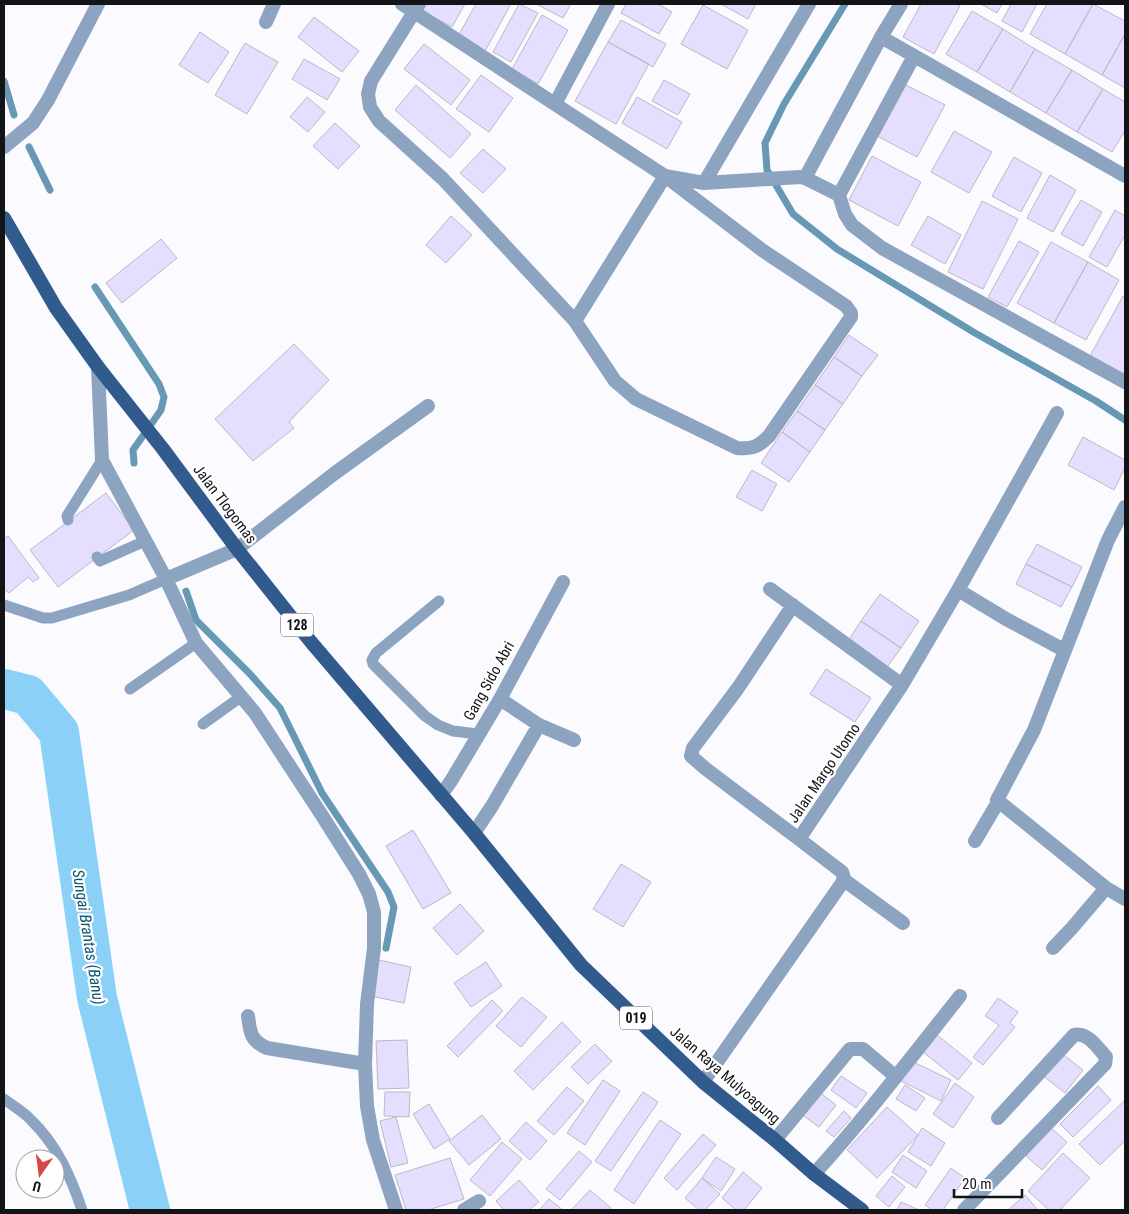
<svg xmlns="http://www.w3.org/2000/svg" width="1129" height="1214" font-family="'Roboto Condensed',sans-serif">
<style>
.lines{fill:none;stroke-linecap:round;stroke-linejoin:round}
.stream{stroke:#6798b4;stroke-width:7}
.river{stroke:#8bd1f7;stroke-width:40}
.building{fill:#e6defe;stroke:#bcb9c3}
.service{stroke:#8da4c1;stroke-width:11}
.minor{stroke:#8da4c1;stroke-width:14}
.primary{stroke:#315a8d;stroke-width:14}
.labels{text-anchor:middle;stroke-width:4.5;stroke-linejoin:round;paint-order:stroke}
.shield{fill:#fff;stroke:#5a5a5d;stroke-width:1}
.shield-label{font-size:14px;font-weight:bold;fill:#131418}
.street-label{font-size:15px;fill:#131418;stroke:#fff}
.water-label{font-size:16px;font-style:italic;fill:#085575;stroke:#fff}
</style>
<rect width="100%" height="100%" fill="#fafaff"/>
<g class="lines">
<path class="stream" d="M845,4L784,104L765,143L767,170L793,214L837,249L975,333L1096,401L1125,420
M4,81L14,115
M29,147L50,190
M95,287L159,384L164,397L161,410L133,450L134,463
M186,591L196,620L250,674L280,708L322,793L388,892L394,907L386,948"/>
<path class="river" d="M4,689L28,695L59,732L97,998L150,1210"/>
</g>
<path class="building" d="M426,4H465L452,27L422,11Z
M476,4H511L484,53L457,38Z
M519,4L538,13L511,62L493,52Z
M536,4H571L563,18Z
M626,4H658L672,12L659,34L621,13Z
M721,4H756L748,19Z
M921,4H956L960,6L934,54L903,37Z
M981,4H1002L997,13Z
M1011,4H1037L1022,32L1002,21Z
M1047,4H1093L1065,54L1030,34Z
M1093,4L1125,21V34L1102,75L1065,54Z
M703,5L748,30L727,69L681,44Z
M972,11L1003,29L977,72L946,54Z
M542,15L568,30L538,84L512,69Z
M314,17L359,51L342,72L298,37Z
M621,20L666,44L653,67L608,42Z
M1003,29L1035,49L1010,92L977,72Z
M200,32L229,52L208,83L179,65Z
M1125,34V88L1102,75Z
M608,42L649,64L616,124L575,101Z
M245,43L278,62L247,114L215,95Z
M424,44L470,80L451,105L404,69Z
M1035,49L1072,70L1046,113L1010,92Z
M304,59L340,79L327,100L292,79Z
M1072,70L1103,89L1077,132L1046,113Z
M481,75L513,98L489,132L456,109Z
M664,80L690,94L678,115L652,101Z
M904,84L945,105L917,157L877,136Z
M416,85L471,134L450,158L395,110Z
M1103,89L1125,102V131L1112,152L1077,132Z
M307,97L325,112L308,132L290,117Z
M637,97L682,122L667,149L622,123Z
M335,123L360,146L338,169L313,146Z
M954,131L992,152L969,193L931,172Z
M483,149L506,169L483,193L460,173Z
M872,156L921,182L898,226L849,200Z
M1014,157L1042,173L1021,212L992,196Z
M1050,175L1076,190L1053,232L1027,218Z
M1081,200L1102,212L1083,246L1061,234Z
M982,201L1018,219L983,289L948,272Z
M1115,210L1125,216V235L1107,267L1089,257Z
M451,216L472,235L446,263L426,245Z
M928,216L961,235L945,264L911,245Z
M161,239L177,258L122,303L106,283Z
M1019,241L1039,252L1007,307L988,297Z
M1051,242L1088,262L1054,323L1017,303Z
M1088,262L1119,280L1086,340L1054,323Z
M1123,296L1125,298V375L1090,356Z
M849,335L878,355L862,376L834,357Z
M294,344L329,380L289,422L294,428L253,461L215,419Z
M834,357L862,376L843,404L815,385Z
M815,385L843,404L825,430L797,411Z
M797,411L825,430L810,452L782,432Z
M782,432L810,452L789,482L761,463Z
M1083,437L1125,460V468L1114,490L1068,465Z
M752,470L777,484L762,511L736,497Z
M106,493L134,530L58,587L30,550Z
M8,536L39,578L33,582L28,577L9,593L4,589V539Z
M1037,544L1082,567L1072,587L1026,564Z
M1026,564L1072,587L1061,607L1016,584Z
M880,594L919,621L901,648L861,621Z
M861,621L901,648L885,670L846,644Z
M826,669L871,698L855,722L810,694Z
M413,830L451,893L423,909L386,846Z
M621,864L651,882L623,927L593,909Z
M460,904L484,931L457,955L433,928Z
M379,960L411,967L404,1003L371,996Z
M486,962L502,986L471,1007L454,983Z
M522,997L547,1017L521,1047L496,1026Z
M998,998L1018,1012L1010,1023L1015,1027L983,1065L973,1057L999,1025L985,1016Z
M492,1000L503,1011L458,1057L447,1046Z
M562,1022L581,1042L533,1090L514,1071Z
M937,1035L972,1063L958,1080L923,1052Z
M407,1040L409,1088L378,1089L376,1041Z
M595,1044L612,1061L588,1084L571,1067Z
M1060,1052L1083,1070L1065,1093L1042,1075Z
M909,1060L951,1080L941,1101L899,1080Z
M841,1076L867,1093L856,1108L831,1090Z
M603,1080L620,1091L585,1145L567,1133Z
M955,1083L974,1097L953,1128L933,1114Z
M905,1085L925,1098L916,1111L896,1099Z
M1098,1086L1111,1100L1073,1137L1060,1124Z
M567,1087L584,1101L554,1135L537,1121Z
M818,1091L836,1105L819,1127L801,1114Z
M385,1092H410L409,1117L384,1116Z
M643,1092L658,1102L611,1171L595,1161Z
M1124,1101L1125,1103V1141L1100,1165L1079,1144Z
M429,1104L450,1139L434,1149L413,1114Z
M887,1107L918,1135L877,1178L847,1150Z
M844,1111L851,1118L834,1137L826,1131Z
M482,1115L501,1139L469,1165L449,1141Z
M396,1117L408,1163L391,1167L380,1121Z
M660,1120L681,1134L634,1204L614,1190Z
M526,1122L547,1141L530,1160L509,1141Z
M922,1128L945,1143L931,1166L908,1152Z
M1051,1128L1067,1142L1042,1170L1026,1156Z
M703,1134L716,1145L677,1190L664,1178Z
M502,1142L522,1159L490,1196L470,1180Z
M579,1151L592,1162L560,1200L546,1189Z
M1063,1153L1090,1178L1060,1210H1049L1028,1191Z
M903,1155L927,1171L916,1188L892,1172Z
M716,1157L735,1169L721,1191L702,1178Z
M450,1158L464,1199L428,1210H406L395,1175Z
M951,1168L965,1178L943,1210H932L925,1205Z
M743,1172L762,1188L744,1210H736L722,1198Z
M892,1176L905,1187L889,1207L876,1196Z
M702,1178L720,1194L705,1210H699L685,1198Z
M519,1180L539,1202L529,1210H504L496,1201Z
M590,1190L611,1208L609,1210H571Z
M1025,1195L1038,1210H1008Z
M549,1199L563,1210H539Z
M901,1202L919,1210H897Z"/>
<g class="lines">
<path class="service" d="M68,520L67,516L102,460
M97,557L100,561L145,541
M439,601L376,653L372,660L373,664L425,716L438,725L453,731L478,734
M4,605L43,618H52L129,595L166,579
M130,689L196,643
M203,724L242,696
M4,1099C13,1106 24,1112 31,1120C57,1145 71,1177 82,1210"/>
<path class="minor" d="M402,4L665,176L704,183L809,4
M419,4L371,81L368,94L370,107L379,121L443,179L575,321L615,381L636,399L737,448C753,449 758,447 769,436L851,317V313L846,306L762,250L665,176L575,321
M266,22L274,4
M881,37L1125,176
M555,104L608,4
M4,147L33,123L48,100L98,4
M805,178L881,37L901,4
M704,183L800,177L805,178L839,195L845,214L852,225L882,248L1125,382
M839,195L914,56
M98,367L102,460L166,579L196,643L255,713L321,814L359,874L369,894L374,912V948L367,1004L365,1064L367,1106L373,1140L396,1210
M1125,507L1108,540L1034,730L997,800L1106,888L1125,899
M166,579L237,549L335,473L428,406
M770,589L902,685
M958,590L1006,619L1064,650
M793,605L738,688L693,748L691,756L706,769L799,839
M500,699L539,725L574,740
M441,795L451,781L500,699L563,582
M474,833L492,806L539,725
M975,841L998,802
M844,880L903,923
M1053,948L1072,928L1106,888
M248,1016C250,1033 251,1041 267,1048L365,1064
M703,1082L842,883L844,878L842,872L799,839L902,685L958,590L1057,413
M775,1140L850,1049H863L895,1076
M814,1174C866,1117 912,1056 960,996
M464,1210L479,1201
M964,1210L1105,1064L1106,1057C1098,1048 1087,1031 1074,1035L998,1118"/>
<path class="primary" d="M4,218L56,308L98,367L163,449L237,549L311,642L474,833L581,965L703,1082L775,1140L814,1174L862,1210"/>
</g>
<g class="labels">
<g class="shield">
<rect x="281" y="613.5" width="32" height="23" rx="4"/>
<rect x="620" y="1006.5" width="32" height="23" rx="4"/>
</g>
<g class="shield-label">
<text x="297" y="630">128</text>
<text x="636" y="1023">019</text>
</g>
<g class="street-label">
<text transform="translate(225 504) rotate(53)" y="5">Jalan Tlogomas</text>
<text transform="translate(489 681) rotate(-61)" y="5">Gang Sido Abri</text>
<text transform="translate(824 773) rotate(-56)" y="5">Jalan Margo Utomo</text>
<text transform="translate(725 1075) rotate(41)" y="5">Jalan Raya Mulyoagung</text>
</g>
<g class="water-label">
<text transform="translate(89 937) rotate(81)" y="6">Sungai Brantas (Banu)</text>
</g>
</g>
<rect width="1129" height="1214" fill="none" stroke="#131418" stroke-width="10"/>
<g transform="translate(40 1174) rotate(194)"><circle r="24" fill="#ffffff" stroke="#a1a1a3"/>
<path d="M0-4L9 19L0 12L-9 19Z" fill="#d54646"/>
<text y="-8" font-size="14" font-weight="bold" text-anchor="middle" fill="#131418">U</text>
</g>
<path d="M954 1189v8h68v-8" fill="none" stroke="#131418" stroke-width="2.5"/>
<text x="962" y="1189" font-size="15" fill="#131418" stroke="#ffffff" stroke-width="4" paint-order="stroke">20 m</text>
</svg>
